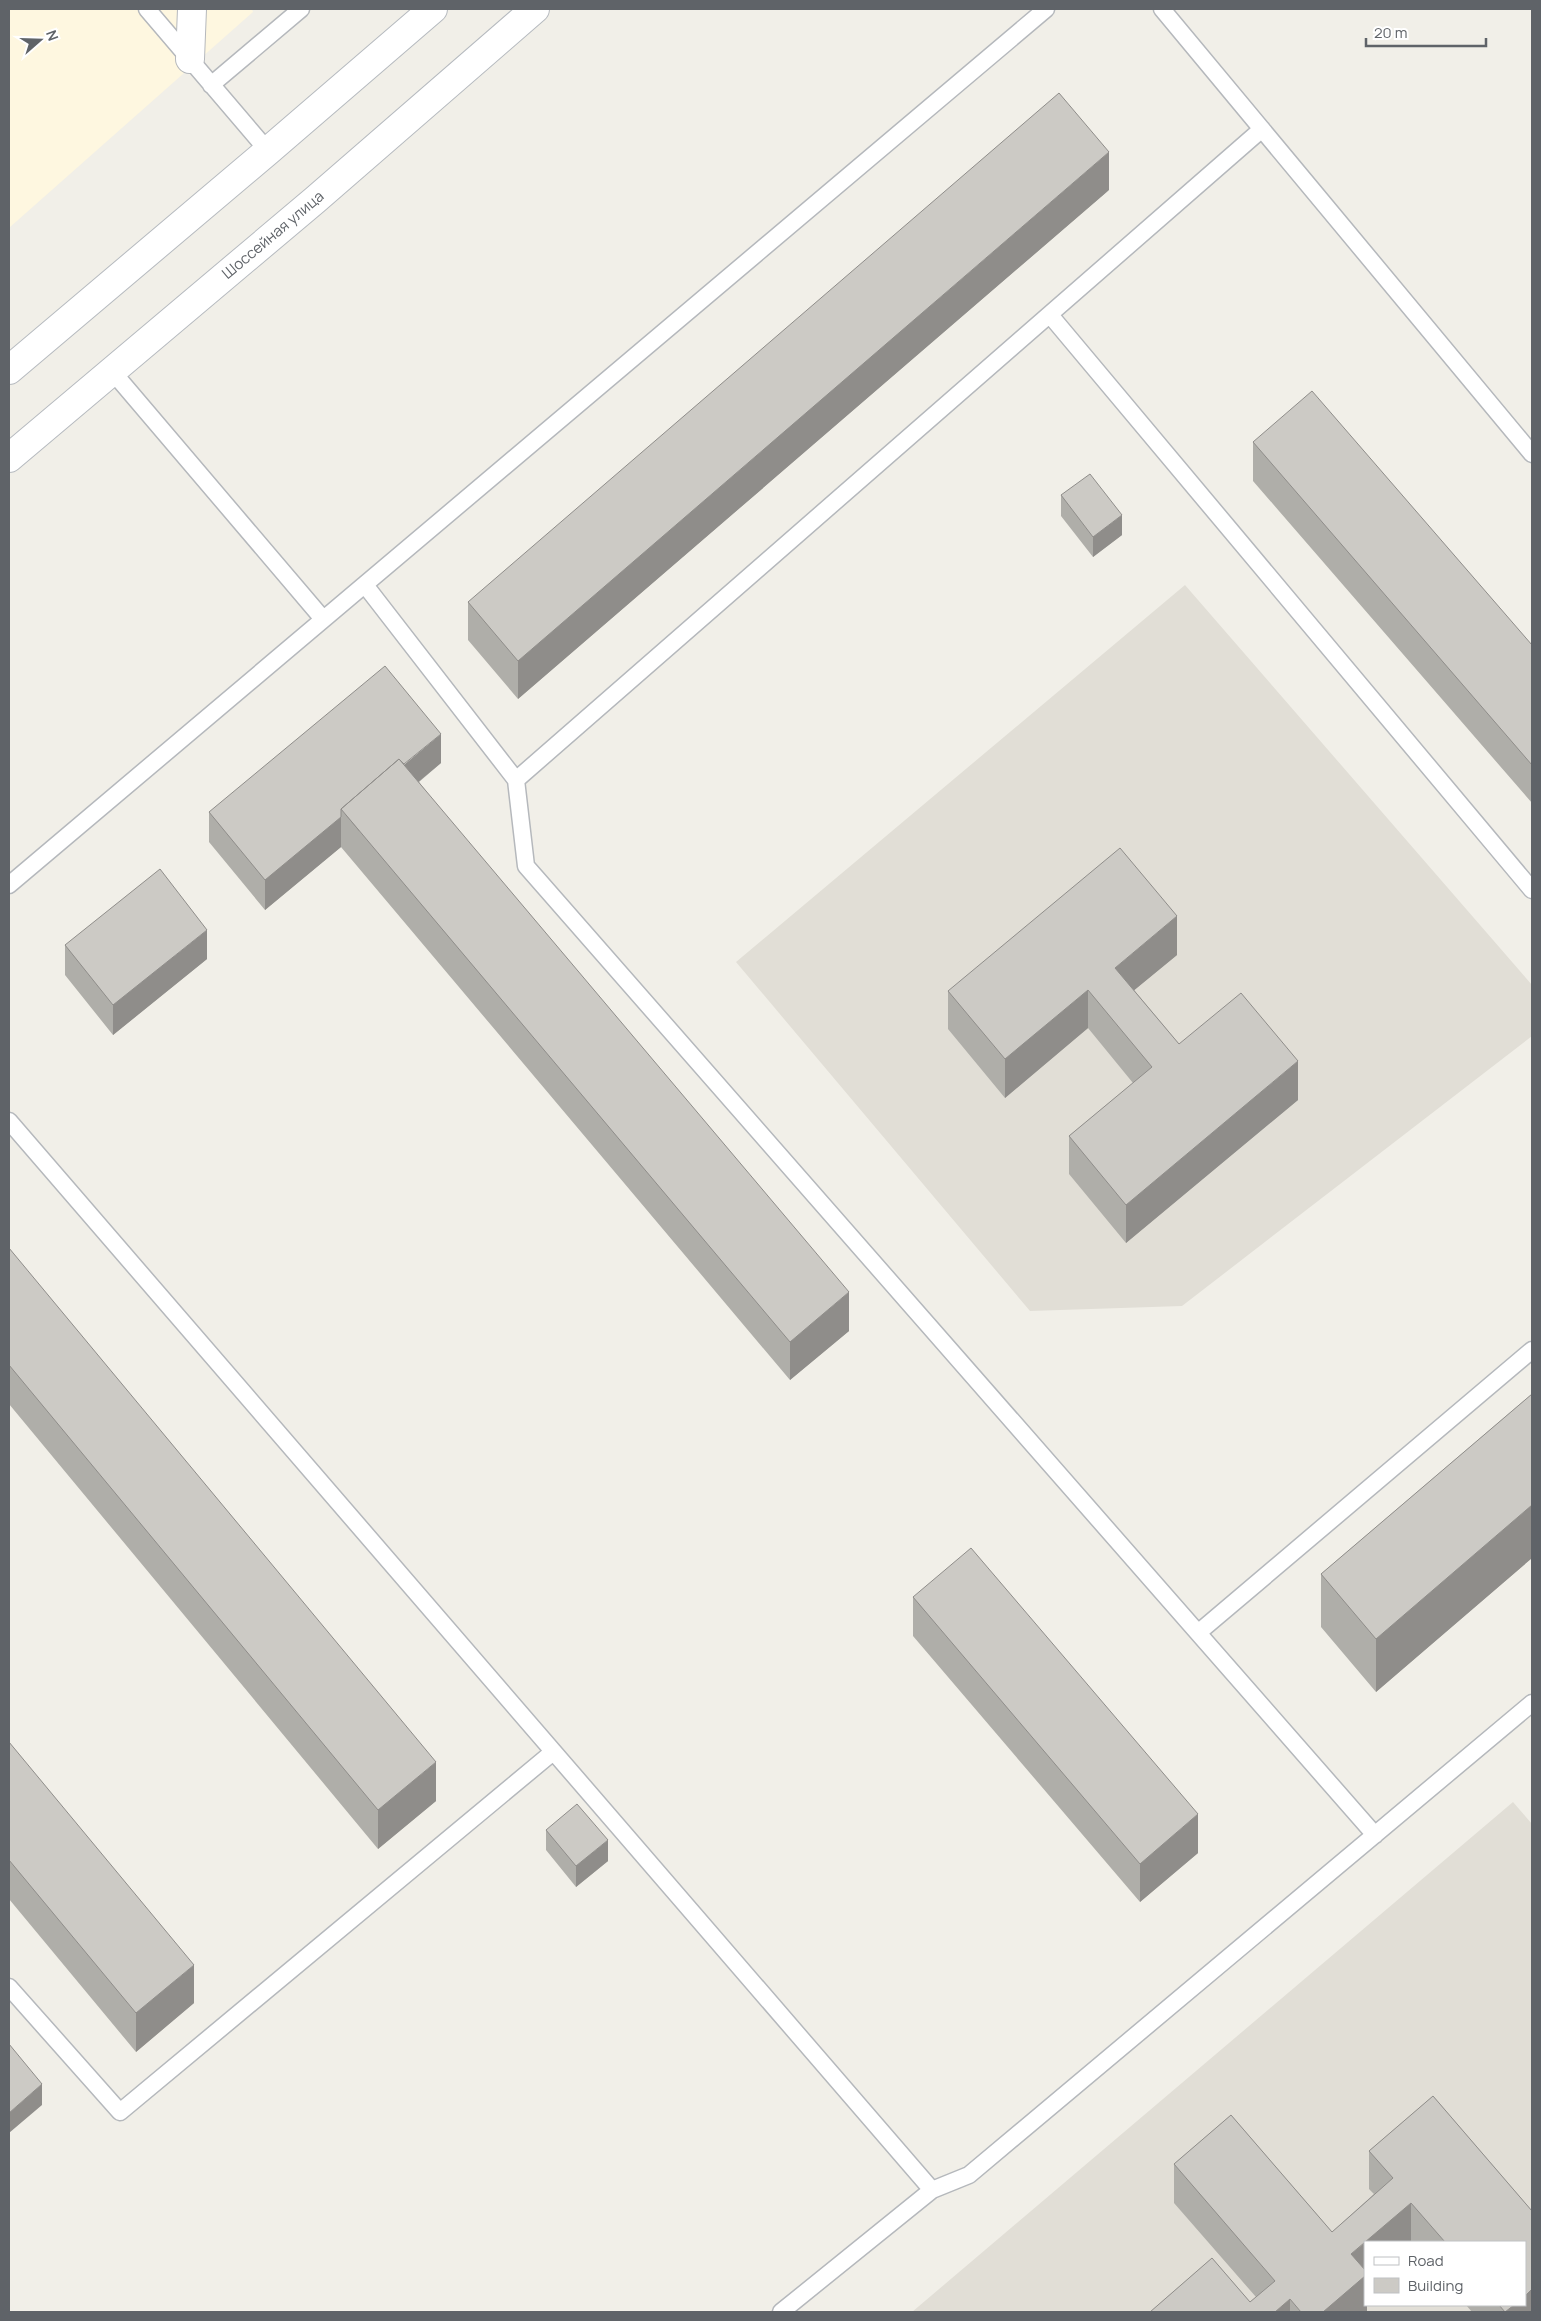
<svg xmlns="http://www.w3.org/2000/svg" width="1541" height="2321" font-family="Manrope,sans-serif">
<style>
.commercial{fill:#fef7e0}
.education{fill:#e1ded6;fill-rule:evenodd}
.lines{fill:none;stroke-linecap:round;stroke-linejoin:round}
.lane-casing{stroke:#b5b8bc;stroke-width:19}
.street-casing{stroke:#b5b8bc;stroke-width:30}
.secondary-casing{stroke:#b6babf;stroke-width:30}
.lane{stroke:#fff;stroke-width:16}
.street{stroke:#fff;stroke-width:28}
.secondary{stroke:#fff;stroke-width:28}
.wall{fill:#afaea9}
.shaded-wall{fill:#8f8d8a}
.building{fill:#cccac5;stroke:#8f8d8a}
.labels{text-anchor:middle;stroke-width:4;stroke-linejoin:round;paint-order:stroke}
.street-label{font-size:15px;fill:#5f6368;stroke:#fff}
</style>
<rect width="100%" height="100%" fill="#f1efe8"/>
<path class="commercial" d="M9,9H252L253,12L9,228Z"/>
<path class="education" d="M1185,585L1532,985V1036L1182,1306L1030,1311L736,962Z
M1513,1802L1532,1824V2312H912ZM1365,2242H1525V2305H1365Z"/>
<g class="lines">
<defs>
<path id="lane" d="M147,9L268,151
M1162,9L1532,454
M211,85L301,9
M1050,315L1532,890
M112,371L323,619
M365,585L516,780L526,866L1375,1835
M516,780L1262,129
M9,885L1046,9
M9,1121L932,2190
M1199,1632L1532,1350
M9,1987L120,2112L553,1752
M781,2312L932,2190L969,2175L1532,1703"/>
<path id="street" d="M190,59L192,9"/>
<path id="secondary" d="M9,370L268,151L433,9
M9,458L315,200L535,9"/>
</defs>
<use href="#lane" class="lane-casing"/>
<use href="#street" class="street-casing"/>
<use href="#secondary" class="secondary-casing"/>
<use href="#lane" class="lane"/>
<use href="#street" class="street"/>
<use href="#secondary" class="secondary"/>
</g>
<path class="wall" d="M1109,190L518,699L468,640V602Z
M1253,442L1532,645V803L1253,481Z
M1061,495L1122,535L1093,557L1061,516Z
M441,763L419,782L849,1331L790,1380L341,847L265,910L209,842V812Z
M65,945L207,959L113,1035L65,975Z
M1177,955L1134,990L1179,1044L1298,1100L1126,1243L1069,1174V1136L1133,1083L1088,1028L1005,1098L948,1029V991Z
M9,1248L436,1801L378,1849L9,1404Z
M1532,1394V1558L1376,1692L1321,1627V1574Z
M913,1597L1198,1853L1140,1902L913,1636Z
M9,1742L194,2003L136,2052L9,1899Z
M546,1830L608,1861L576,1887L546,1850Z
M1433,2096L1532,2211V2312H1472L1466,2305H1525V2242H1412L1411,2241L1410,2242H1365V2305H1367V2312H1150L1212,2258L1250,2302L1256,2297L1174,2203V2164L1231,2115L1332,2232L1374,2194L1369,2189V2151Z"/>
<path class="shaded-wall" d="M1109,152V190L518,699V661Z
M1122,515V535L1093,557V537Z
M441,734V763L359,831L345,814Z
M341,817V847L265,910V880Z
M1177,916V955L1115,1006V968Z
M207,930V959L113,1035V1005Z
M1088,990V1028L1005,1098V1059Z
M1298,1061V1100L1126,1243V1205Z
M849,1292V1331L790,1380V1342Z
M1532,1505V1558L1376,1692V1639Z
M436,1762V1801L378,1849V1810Z
M1198,1814V1853L1140,1902V1864Z
M608,1840V1861L576,1887V1866Z
M194,1965V2003L136,2052V2013Z
M42,2084V2105L9,2133V2113Z
M1411,2203V2241L1410,2242H1365Z
M1365,2243V2305H1367V2312H1323L1351,2254Z
M1532,2289V2312H1505L1514,2305H1525V2296Z
M1290,2299V2312H1275Z"/>
<path class="building" d="M1059,93L1109,152L518,661L468,602Z
M1312,391L1532,645V765L1253,442Z
M1090,474L1122,515L1093,537L1061,495Z
M385,666L441,734L404,764L399,759L341,809V817L265,880L209,812Z
M399,759L849,1292L790,1342L341,809Z
M1120,848L1177,916L1115,968L1179,1044L1241,993L1298,1061L1126,1205L1069,1136L1152,1067L1088,990L1005,1059L948,991Z
M160,869L207,930L113,1005L65,945Z
M9,1248L436,1762L378,1810L9,1365Z
M1532,1394V1505L1376,1639L1321,1574Z
M971,1548L1198,1814L1140,1864L913,1597Z
M9,1742L194,1965L136,2013L9,1860Z
M577,1804L608,1840L576,1866L546,1830Z
M9,2044L42,2084L9,2113Z
M1433,2096L1532,2211V2289L1525,2296V2242H1445L1411,2203L1351,2254L1365,2270V2276L1323,2312H1301L1290,2299L1275,2312H1150L1212,2258L1250,2302L1275,2281L1174,2164L1231,2115L1332,2232L1393,2178L1369,2151Z
M1499,2305H1514L1505,2312Z"/>
<g class="labels">
<g class="street-label">
<text transform="translate(273 235) rotate(-40)" y="5">Шоссейная улица</text>
</g>
</g>
<rect width="1541" height="2321" fill="none" stroke="#5f6368" stroke-width="20"/>
<rect x="1364" y="2241" width="162" height="65" fill="#ffffff" stroke="#bfc1c3"/>
<rect x="1374" y="2257" width="25" height="8" fill="#ffffff" stroke="#bfc1c3"/>
<text x="1408" y="2266" font-size="15" fill="#5f6368">Road</text>
<rect x="1374" y="2278" width="25" height="15" fill="#cccac5" stroke="#bfc1c3"/>
<text x="1408" y="2291" font-size="15" fill="#5f6368">Building</text>
<g transform="translate(40 40) rotate(70)" stroke="#ffffff" stroke-width="4" paint-order="stroke">
<path d="M0-4L9 19L0 12L-9 19Z" fill="#5f6368"/>
<text y="-8" font-size="14" font-weight="bold" text-anchor="middle" fill="#5f6368">N</text>
</g>
<path d="M1366 38v8h120v-8" fill="none" stroke="#5f6368" stroke-width="2.5"/>
<text x="1374" y="38" font-size="15" fill="#5f6368" stroke="#ffffff" stroke-width="4" paint-order="stroke">20 m</text>
</svg>
